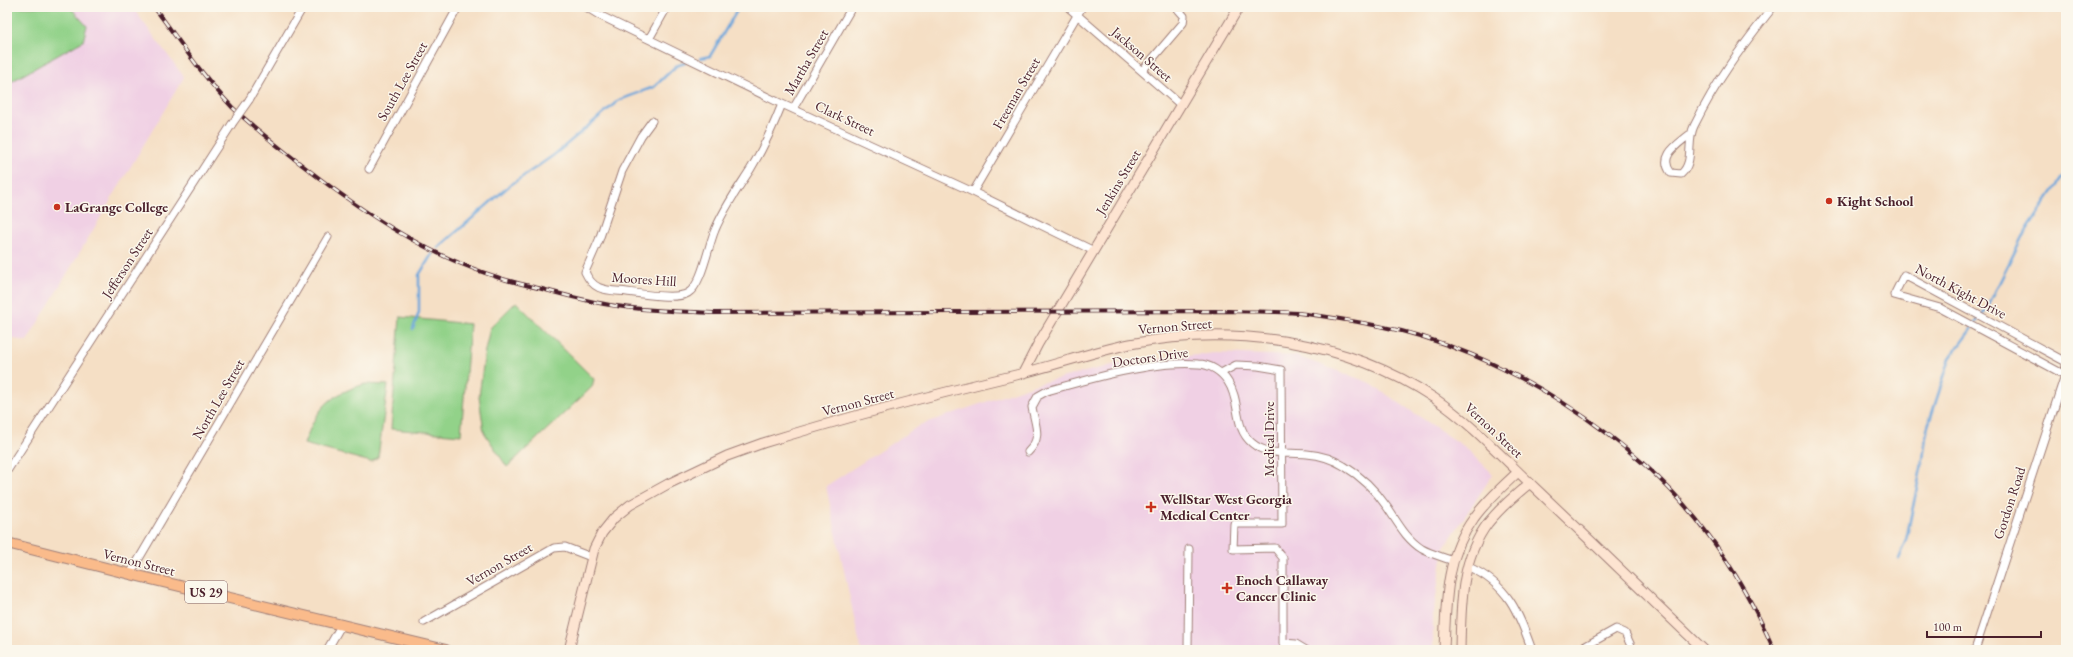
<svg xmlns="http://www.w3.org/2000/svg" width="2073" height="657" font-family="'EB Garamond',serif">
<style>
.built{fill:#f0d0e4}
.green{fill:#92d289;stroke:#6e785a}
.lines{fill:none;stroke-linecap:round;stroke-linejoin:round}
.stream{stroke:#6aa5db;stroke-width:2.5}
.street-casing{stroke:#a07f78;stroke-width:9}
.secondary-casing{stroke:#a07f78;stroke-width:11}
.primary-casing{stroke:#a07f78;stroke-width:12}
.street{stroke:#fff;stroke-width:7}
.secondary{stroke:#fde4d1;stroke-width:9}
.primary{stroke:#fabb8b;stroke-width:10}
.rail-casing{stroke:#4a1f2b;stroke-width:4}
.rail{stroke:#fbf7ec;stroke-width:2.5;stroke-dasharray:8;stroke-linecap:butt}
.street-bridge-casing{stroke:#a07f78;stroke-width:9;stroke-linecap:butt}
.street-bridge{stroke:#fff;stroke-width:7}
.poi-dot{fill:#c8321e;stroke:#fbf7ec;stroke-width:1.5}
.labels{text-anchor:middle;stroke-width:3;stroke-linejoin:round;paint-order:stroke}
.shield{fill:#fbf7ec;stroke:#7f6065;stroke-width:1}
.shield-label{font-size:13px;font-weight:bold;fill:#4a1f2b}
.street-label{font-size:14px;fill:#4a1f2b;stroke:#fbf7ec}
.poi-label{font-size:14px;font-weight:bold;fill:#4a1f2b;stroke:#fbf7ec;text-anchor:start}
</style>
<rect width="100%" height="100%" fill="#fbf7ec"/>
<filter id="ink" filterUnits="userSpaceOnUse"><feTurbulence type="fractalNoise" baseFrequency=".025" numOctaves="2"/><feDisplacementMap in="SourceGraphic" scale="8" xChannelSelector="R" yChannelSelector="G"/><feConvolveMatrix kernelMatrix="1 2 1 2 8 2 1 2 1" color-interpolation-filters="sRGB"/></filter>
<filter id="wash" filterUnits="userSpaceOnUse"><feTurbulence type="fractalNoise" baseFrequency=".012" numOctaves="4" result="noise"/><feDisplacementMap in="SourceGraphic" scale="16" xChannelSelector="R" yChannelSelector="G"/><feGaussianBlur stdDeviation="0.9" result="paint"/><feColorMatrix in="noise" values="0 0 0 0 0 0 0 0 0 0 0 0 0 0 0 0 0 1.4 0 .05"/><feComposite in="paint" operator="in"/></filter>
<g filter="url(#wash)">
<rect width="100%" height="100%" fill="#f5dfc5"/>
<path class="built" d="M7,7H132L184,77L27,341L7,338Z
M1216,353L1296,356L1368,382L1465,447L1493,474L1444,548L1433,614V650H861L826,486L920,425L1037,384L1121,363Z"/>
<path class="green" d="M7,7H70L87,26L83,41L7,84Z
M516,302L594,379L592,387L507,467L484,432L479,397L485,350L490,328Z
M400,317L470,324L461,435L391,429Z
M365,384L388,385L378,457L371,462L304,444C317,408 328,395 365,384Z"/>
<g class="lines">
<path class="stream" d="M701,58L710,56L739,7
M438,248L509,186L554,155L619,100L654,87L676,66L685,63
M413,329L419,312V275L432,254
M1898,559L1906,540L1923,459L1927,429L1950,358L1988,306L2022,237L2066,172"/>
</g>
</g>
<g filter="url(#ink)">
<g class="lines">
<defs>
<path id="street" d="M586,7L599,15L782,104L973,192L1094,251
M1068,7L1181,105
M649,39L667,7
M1142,71L1183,23L1184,16L1176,7
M249,100L303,7
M793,109L852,7
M652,121L641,136L622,171L599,240L585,272C594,292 607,290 627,292C641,294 676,300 688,293C702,285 708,246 715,230C724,208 737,190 750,170C763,149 773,127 782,104
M1689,135C1677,145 1658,156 1671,173L1681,174C1695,162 1686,142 1694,126C1716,81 1742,46 1773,7
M369,169L458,7
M973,192L1082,7
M1221,373L1236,365L1258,366L1281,370L1282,524H1234L1233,549L1275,548L1283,558V643L1296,644L1306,650
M2065,375L1940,308L1894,295L1904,275L2066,362
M1028,452C1043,437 1035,426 1032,407L1038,396L1047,391C1089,379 1155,360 1198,364C1210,364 1222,372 1228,382C1241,401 1233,427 1252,443C1267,456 1288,452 1307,454C1319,455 1333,459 1344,466C1361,476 1376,491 1387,507C1398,523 1406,539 1422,549C1431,554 1443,557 1453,561
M7,471L232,124
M1469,567C1508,585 1518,611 1532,650
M130,574L328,237
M424,622L554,548L565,547L591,557
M327,650L342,624
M1188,650L1189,549
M1583,650L1582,648L1616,629L1625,633L1633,650
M1975,650L2065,375L2066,363"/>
<path id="secondary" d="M1023,373L1038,344L1239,7
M569,650L594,549L602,533L614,518L630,505L668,484L727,456L763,443C847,417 932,395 1016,375C1055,365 1092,352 1130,344C1232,324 1347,340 1434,398C1471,423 1501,456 1534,487C1591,541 1647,595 1704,650
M1444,650C1446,604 1445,557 1474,518C1486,501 1503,486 1518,472
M1460,650C1461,607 1460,560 1488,523C1500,508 1515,495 1530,483"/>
<path id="primary" d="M7,543L130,574L446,650"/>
</defs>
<use href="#street" class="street-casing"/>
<use href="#secondary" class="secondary-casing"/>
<use href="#primary" class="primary-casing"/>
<use href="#street" class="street"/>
<use href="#secondary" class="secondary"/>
<use href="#primary" class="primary"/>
<defs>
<path id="rail" d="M154,7C179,40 203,77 232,107C255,129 281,149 306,168C364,213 427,255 497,277C511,282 527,285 542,289C564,295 586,301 610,305C643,311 678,311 713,313L1229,311C1252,312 1275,311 1298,313C1325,316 1353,321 1379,326C1500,349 1638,437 1710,537C1735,571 1757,611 1774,650"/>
</defs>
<use href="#rail" class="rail-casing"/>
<use href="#rail" class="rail"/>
<defs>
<path id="street-bridge" d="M232,124L249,100"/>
</defs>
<use href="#street-bridge" class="street-bridge-casing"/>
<use href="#street-bridge" class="street-bridge"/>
</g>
</g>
<g class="poi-dot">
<circle cx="1829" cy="201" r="4"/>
<circle cx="57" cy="207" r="4"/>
<path d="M1149 501h4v4h4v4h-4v4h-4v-4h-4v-4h4z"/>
<path d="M1225 582h4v4h4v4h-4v4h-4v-4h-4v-4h4z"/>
</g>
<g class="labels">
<rect class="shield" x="185" y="581" width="42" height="22" rx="3"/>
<g class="shield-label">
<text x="206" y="597">US 29</text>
</g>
<g class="street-label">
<text transform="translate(1142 54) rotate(41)" y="5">Jackson Street</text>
<text transform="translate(806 62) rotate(-60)" y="5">Martha Street</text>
<text transform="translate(402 81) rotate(-61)" y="5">South Lee Street</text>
<text transform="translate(1016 93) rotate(-60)" y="5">Freeman Street</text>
<text transform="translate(845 118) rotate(25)" y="5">Clark Street</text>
<text transform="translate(1118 182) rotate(-59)" y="5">Jenkins Street</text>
<text transform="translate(127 263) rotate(-57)" y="5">Jefferson Street</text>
<text transform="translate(644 279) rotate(4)" y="5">Moores Hill</text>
<text transform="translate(1961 291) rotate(28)" y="5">North Kight Drive</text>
<text transform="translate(1175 326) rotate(-5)" y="5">Vernon Street</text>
<text transform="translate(1150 357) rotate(-8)" y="5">Doctors Drive</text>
<text transform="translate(218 399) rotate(-60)" y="5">North Lee Street</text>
<text transform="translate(858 402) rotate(-15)" y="5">Vernon Street</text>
<text transform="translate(1494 430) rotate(43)" y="5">Vernon Street</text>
<text transform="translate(1269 439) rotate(-90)" y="5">Medical Drive</text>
<text transform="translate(2009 503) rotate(-72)" y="5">Gordon Road</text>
<text transform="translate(139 562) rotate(14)" y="5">Vernon Street</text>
<text transform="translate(499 564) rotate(-30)" y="5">Vernon Street</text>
</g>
<g class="poi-label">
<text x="1837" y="206">Kight School</text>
<text x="65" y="212">LaGrange College</text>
<text x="1160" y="504">WellStar West Georgia<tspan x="1160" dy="16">Medical Center</tspan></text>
<text x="1236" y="585">Enoch Callaway<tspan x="1236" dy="16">Cancer Clinic</tspan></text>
</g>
</g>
<rect width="2073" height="657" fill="none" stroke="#fbf7ec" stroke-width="24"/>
<path d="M1927 631v6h114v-6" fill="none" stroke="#4a1f2b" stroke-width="2"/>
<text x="1933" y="631" font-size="12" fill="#4a1f2b" stroke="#fbf7ec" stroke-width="3" paint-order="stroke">100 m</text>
</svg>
